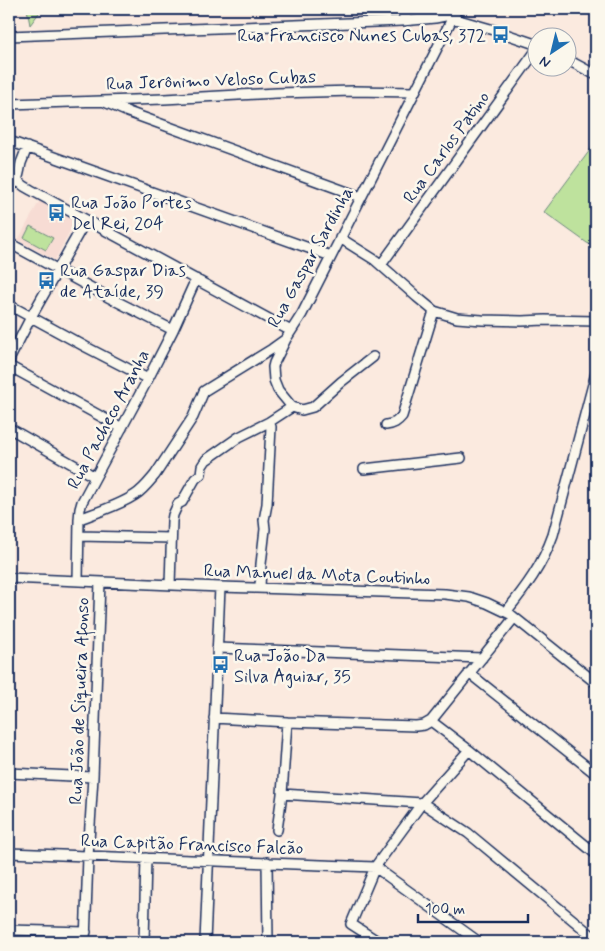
<svg xmlns="http://www.w3.org/2000/svg" width="605" height="951" font-family="Mynerve,sans-serif">
<style>
.built{fill:#f7dcd4}
.green{fill:#bee29d;stroke:#6c887e}
.forest{fill:url(#forest-firs);stroke:#6c887e}
.lines{fill:none;stroke-linecap:round;stroke-linejoin:round}
.minor-casing{stroke:#1b2f5e;stroke-width:12}
.minor{stroke:#fbf7ec;stroke-width:9}
.labels{text-anchor:middle;stroke-width:5;stroke-linejoin:round;paint-order:stroke}
.poi-label{font-size:18px;fill:#1b2f5e;stroke:#fbf7ec;text-anchor:start}
.street-label{font-size:18px;fill:#1b2f5e;stroke:#fbf7ec}
</style>
<defs>
<pattern id="forest-firs" width="22" height="20" patternUnits="userSpaceOnUse" patternTransform="scale(1.25)"><rect width="22" height="20" fill="#bee29d"/><path d="M5 1l3.5 6h-7zM16 11l3.5 6h-7z" fill="#a3c28a"/></pattern>
</defs>
<rect width="100%" height="100%" fill="#fbeadf"/>
<filter id="ink" filterUnits="userSpaceOnUse"><feTurbulence type="fractalNoise" baseFrequency=".02" numOctaves="2"/><feDisplacementMap in="SourceGraphic" scale="10" xChannelSelector="R" yChannelSelector="G"/><feConvolveMatrix kernelMatrix="1 2 1 2 8 2 1 2 1" color-interpolation-filters="sRGB"/></filter>
<g filter="url(#ink)">
<path class="built" d="M40,200L76,219L55,260L18,240Z"/>
<path class="green" d="M596,142V247L587,243L544,212Z
M30,226L53,238L46,250L24,238Z"/>
<path class="forest" d="M27,9H42L30,25Z"/>
<g class="lines">
<defs>
<path id="minor" d="M432,9L452,18L494,30L538,45
M402,21L408,9
M9,36L402,21L435,18L445,16
M568,60L596,75
M105,102L128,112L361,197
M9,104L164,99L277,93L354,91L414,92
M9,141L331,256
M17,180L24,186L31,190L291,331
M9,187C19,183 19,172 21,163C23,158 25,153 27,147
M340,238L375,260L417,297L434,311L457,318L482,320L522,321L545,320L596,321
M9,243L110,298L173,330
M381,265L538,48
M9,305L86,347L148,379
M286,339L274,363L273,367L274,380L278,390L292,407L302,410L313,407L341,382L373,357
M9,360L31,317L86,220
M9,366L122,428
M386,425C394,424 397,422 402,416L434,311
M9,428L95,477
M364,469L461,458
M79,519C98,512 118,506 135,495C143,490 149,482 155,475L193,417L204,391L272,349L286,339L302,314L457,9
M79,536L171,538
M9,578L220,587L445,594L469,597L487,603L510,614L596,683
M78,581L79,519L80,509L82,502L148,379L173,330L196,279
M170,585L172,521L173,515L178,504L182,502L195,479L201,474L202,466L206,460L239,437L269,422L292,407
M260,588L261,564L265,529L264,520L267,504L271,427L269,422
M506,612C526,587 542,566 553,535L596,373
M218,648L482,658
M469,673L596,774
M214,718L287,722L416,726L424,725L431,721L469,750L596,854
M431,721L514,618
M9,773L93,777
M282,794L422,803L427,806L468,833L596,939
M277,830L282,794L287,722
M9,853L375,867
M267,862L268,942
M375,867L479,942
M9,930L86,932
M85,942L88,857L93,777L100,582
M144,942L146,858
M205,942L220,587
M379,942L351,924L375,867L422,803L469,750"/>
</defs>
<use href="#minor" class="minor-casing"/>
<use href="#minor" class="minor"/>
</g>
</g>
<defs>
<symbol id="bus-bare" viewBox="-9 -9 18 18"><path d="M-5-6H5V4H4V6H2V4H-2V6H-4V4H-5ZM-3.5-4V0h7V-4ZM-3.5 1.2v1.5H-2V1.2ZM2 1.2v1.5H3.5V1.2Z" fill="#1f6fb2" stroke="#fbf7ec" stroke-width="2.5" paint-order="stroke"/></symbol>
</defs>
<g fill-rule="evenodd">
<use href="#bus-bare" x="488" y="22" width="25" height="25"/>
<use href="#bus-bare" x="44" y="200" width="25" height="25"/>
<use href="#bus-bare" x="34" y="268" width="25" height="25"/>
<use href="#bus-bare" x="208" y="652" width="25" height="25"/>
</g>
<g class="labels">
<g class="poi-label">
<text x="486" y="41" text-anchor="end">Rua Francisco Nunes Cubas, 372</text>
<text x="71" y="208">Rua João Portes<tspan x="71" dy="21">Del Rei, 204</tspan></text>
<text x="60" y="276">Rua Gaspar Dias<tspan x="60" dy="21">de Ataíde, 39</tspan></text>
<text x="234" y="661">Rua João Da<tspan x="234" dy="21">Silva Aguiar, 35</tspan></text>
</g>
<g class="street-label">
<text transform="translate(211 80) rotate(-2)" y="6">Rua Jerônimo Veloso Cubas</text>
<text transform="translate(446 147) rotate(-54)" y="6">Rua Carlos Patino</text>
<text transform="translate(310 257) rotate(-61)" y="6">Rua Gaspar Sardinha</text>
<text transform="translate(108 419) rotate(-62)" y="6">Rua Pacheco Aranha</text>
<text transform="translate(317 574) rotate(2)" y="6">Rua Manuel da Mota Coutinho</text>
<text transform="translate(79 701) rotate(-88)" y="6">Rua João de Siqueira Afonso</text>
<text transform="translate(192 844) rotate(2)" y="6">Rua Capitão Francisco Falcão</text>
</g>
</g>
<rect width="605" height="951" fill="none" stroke="#fbf7ec" stroke-width="30"/>
<rect x="15" y="15" width="575" height="921" fill="none" stroke="#1b2f5e" stroke-width="2" filter="url(#ink)"/>
<g transform="translate(552 52) rotate(215)"><circle r="24" fill="#fbf7ec" stroke="#a1a7b3"/>
<path d="M0-4L9 19L0 12L-9 19Z" fill="#1f6fb2"/>
<text y="-8" font-size="14" font-weight="bold" text-anchor="middle" fill="#1b2f5e">N</text>
</g>
<path d="M418 914v8h110v-8" fill="none" stroke="#1b2f5e" stroke-width="2.5"/>
<text x="425" y="914" font-size="15" fill="#1b2f5e" stroke="#fbf7ec" stroke-width="4" paint-order="stroke">100 m</text>
</svg>
